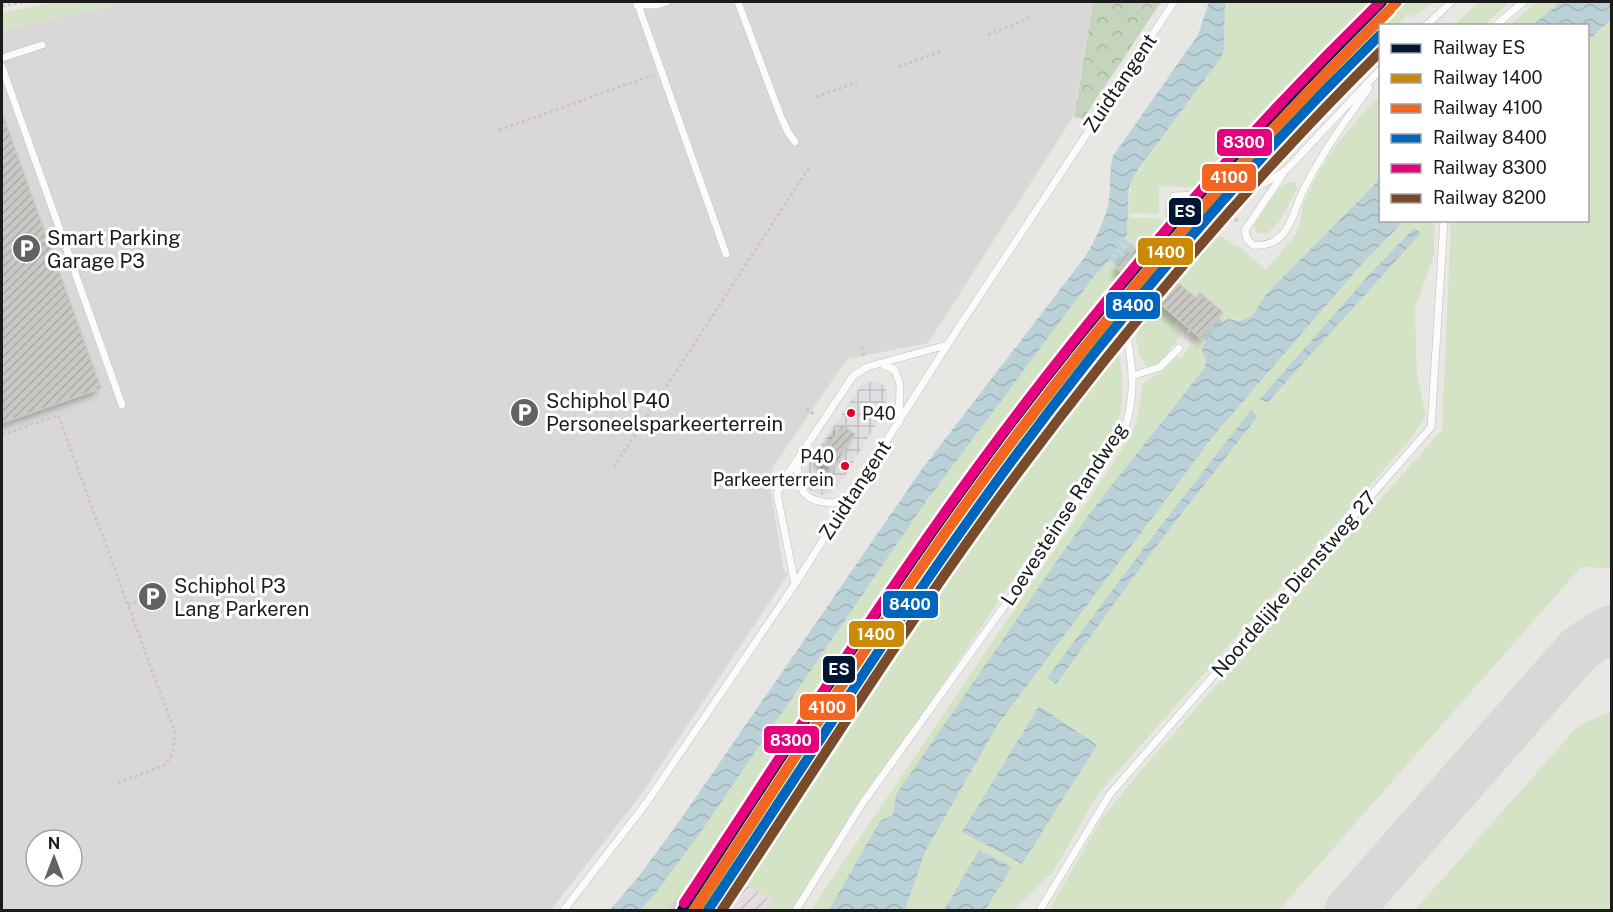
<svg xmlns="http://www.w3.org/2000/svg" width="1613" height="912" font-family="'Public Sans',sans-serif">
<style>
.industrial{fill:url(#industrial-furrows)}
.grass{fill:#d4e3c5}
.forest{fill:url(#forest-crowns)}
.wetland{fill:url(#wetland-marsh)}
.parking{fill:#d9d8d7;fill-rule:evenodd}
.plaza{fill:url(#plaza-grid)}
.water{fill:url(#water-waves)}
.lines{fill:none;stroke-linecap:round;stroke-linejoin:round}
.stream{stroke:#bbd1d8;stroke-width:5}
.taxiway{stroke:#d9d8d6;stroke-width:48}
.building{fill:url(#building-hatch);stroke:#ccc9c5;stroke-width:1.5;filter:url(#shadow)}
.lane-casing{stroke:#bfbebc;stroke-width:8}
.path{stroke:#cfc4c2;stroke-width:3;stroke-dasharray:3 3;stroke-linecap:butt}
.lane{stroke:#fcfbfb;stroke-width:7}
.rail-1-casing{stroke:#fff;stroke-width:15}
.rail-2-casing{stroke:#fff;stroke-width:15}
.rail-3-casing{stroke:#fff;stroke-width:15}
.rail-4-casing{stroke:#fff;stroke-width:15}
.rail-5-casing{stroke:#fff;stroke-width:15}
.rail-6-casing{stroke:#fff;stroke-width:15}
.rail-1{stroke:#011633;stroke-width:10}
.rail-2{stroke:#cb8a05;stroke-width:10}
.rail-3{stroke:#f26522;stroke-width:10}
.rail-4{stroke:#0065bd;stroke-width:10}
.rail-5{stroke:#e5007d;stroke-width:10}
.rail-6{stroke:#7a4b2a;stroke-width:10}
.bus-dot{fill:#e4002b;stroke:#fff;stroke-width:2}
.labels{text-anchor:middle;stroke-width:6;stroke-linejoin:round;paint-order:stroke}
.bus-label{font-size:18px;fill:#1b1b1b;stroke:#fff;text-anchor:start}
.street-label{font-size:20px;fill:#1b1b1b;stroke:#fff}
.poi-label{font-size:20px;fill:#1b1b1b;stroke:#fff;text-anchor:start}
.line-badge{stroke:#fff;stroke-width:2}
.badge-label{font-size:16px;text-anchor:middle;font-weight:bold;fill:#fff}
</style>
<defs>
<pattern id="industrial-furrows" width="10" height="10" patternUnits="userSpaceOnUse" patternTransform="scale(1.5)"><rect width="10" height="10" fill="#e6dde1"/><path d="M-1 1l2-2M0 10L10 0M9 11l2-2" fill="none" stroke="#c5bdc0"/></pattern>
<pattern id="forest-crowns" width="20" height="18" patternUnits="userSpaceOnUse" patternTransform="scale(1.5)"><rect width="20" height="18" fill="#c4d5bb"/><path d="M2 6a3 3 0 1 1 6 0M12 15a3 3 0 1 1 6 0" fill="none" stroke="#a8b6a0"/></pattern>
<pattern id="wetland-marsh" width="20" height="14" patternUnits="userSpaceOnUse" patternTransform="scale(1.5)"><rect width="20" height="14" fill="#d2ded7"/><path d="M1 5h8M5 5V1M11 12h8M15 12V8" fill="none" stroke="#b4beb8"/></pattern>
<pattern id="plaza-grid" width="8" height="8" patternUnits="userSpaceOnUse" patternTransform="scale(1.5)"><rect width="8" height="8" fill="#dfdee2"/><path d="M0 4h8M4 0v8" fill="none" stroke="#bfbec1"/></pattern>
<pattern id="water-waves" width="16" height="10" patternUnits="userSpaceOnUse" patternTransform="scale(1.5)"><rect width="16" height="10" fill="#bbd1d8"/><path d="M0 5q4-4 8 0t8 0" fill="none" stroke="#a0b3b9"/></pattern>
<pattern id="building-hatch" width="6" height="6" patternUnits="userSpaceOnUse" patternTransform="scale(1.5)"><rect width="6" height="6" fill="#cac8c5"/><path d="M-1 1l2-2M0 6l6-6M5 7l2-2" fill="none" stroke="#adaba9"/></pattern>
<filter id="shadow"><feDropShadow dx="-5.5" dy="5.5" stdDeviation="3" flood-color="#0004"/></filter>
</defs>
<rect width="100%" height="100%" fill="#e9e7e3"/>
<path class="industrial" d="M712,865L772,900L766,910H666L683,892L696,872Z"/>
<path class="grass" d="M55,2H131L2,30V13Z
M1225,2H1435L1411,17L1408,15L1397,25L1380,26V42L1309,116L1312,119C1302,132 1293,147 1281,159C1248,193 1202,187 1159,186V213L1130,214L1131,218H1159L1165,225L1142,252L1135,248L1127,235L1131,181L1220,59L1224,50Z
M1479,2H1510L1484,25H1454Z
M1536,2H1560L1533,25L1509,26Z
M1611,19V568L1581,567L1279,910H1049L1102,818L1143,768L1442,430L1451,221L1588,220V41Z
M1380,96V179L1267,293L1253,316L1244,320L1234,319L1223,323L1218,318L1223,312L1200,293L1196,298L1156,264C1172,246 1184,229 1207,219L1191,238L1195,243L1209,228L1236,246H1239L1266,270C1276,257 1291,243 1298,229C1302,221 1301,208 1306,198C1324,158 1349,126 1380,96Z
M1290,182H1295L1297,189L1279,222L1268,233H1257L1254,225L1278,189Z
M1165,203H1186L1189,205L1166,220L1165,218Z
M1404,221H1435L1434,255L1415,308L1417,375L1426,415L1410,440L1098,794L1053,872L1014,910H905L925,852L997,726L1214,435L1362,264Z
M1105,265L1119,267L1125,274C1098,315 1137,374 1116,426L791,910H766L772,900L712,866L696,872L683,892L666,910H640L655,894L698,836L927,500L1095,274Z
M1139,286L1178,319L1173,325L1182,334L1169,350L1171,352C1144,385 1139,356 1135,332C1134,324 1132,316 1132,308C1132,301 1135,293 1139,286Z
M1202,337L1207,342L1203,351L1206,360L1205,367L1160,423L897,793L892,816L880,822L829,910H811L1116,459L1132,433L1137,419L1143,384L1162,371L1177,356L1180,359L1190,346L1193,348Z
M1611,712V910H1415L1579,725Z"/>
<path class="forest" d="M1093,2H1161L1083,119L1074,117Z"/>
<path class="wetland" d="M1127,235L1135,248L1195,299L1192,303L1132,253L1191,304L1187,308L1128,258L1186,309L1183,313L1123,263L1182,314L1179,318L1119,268L1105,265Z"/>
<path class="parking" d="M131,2H1093L1073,117L928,343L847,359L773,467L769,482L784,571L789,573L643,792L551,910H2V30ZM36,840H72V876H36Z"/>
<path class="plaza" d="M873,381L885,386L887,396L884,411L842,481L828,494L821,495L811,491L805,486L804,471L862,384Z"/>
<path class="water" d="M1209,2H1225L1224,50L1220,59L1135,174L1129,188L1127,235L1105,265L1095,275L927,500L698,836L655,894L640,910H610L639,876L676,826L922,469L1085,257C1094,242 1107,217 1109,199C1111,185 1109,170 1113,156L1198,35Z
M1560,2H1611V19L1588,41V26L1533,25Z
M1380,179V220L1404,221L1362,264L1214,435L997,726L925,852L905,910H829L880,821L892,816L897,793L1090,513L1205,367L1206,360L1201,348L1207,342L1202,337L1205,333L1211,337L1206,332L1209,328L1215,332L1210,327L1214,323L1219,327L1214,322L1218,318L1223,322L1228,319L1239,321L1252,316L1267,293Z
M1414,228L1421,233L1267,403L1260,399L1368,276Z
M1251,410L1258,416L1154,549L1056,684L1047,678L1146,545Z
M1039,706L1097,745L1022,864L962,832Z
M979,850L1012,867L985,910H944Z"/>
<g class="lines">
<path class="stream" d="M1123,241L1155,269
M1119,247L1151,274
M1115,252L1147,279
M1111,257L1124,268"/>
<path class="taxiway" d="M1349,910L1578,650L1592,640L1612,629"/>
</g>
<path class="building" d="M3,115L101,388L2,423V116Z
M1136,248L1145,255L1128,277L1118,269Z
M1153,262L1196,298L1200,293L1223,312L1202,339L1137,284Z
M842,425L855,434L833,469L819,460Z
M690,889L724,910H676Z"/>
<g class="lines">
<defs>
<path id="lane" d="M637,2L726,254
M738,2L781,117L788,132L795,142
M637,5H657L667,2
M1426,26L1451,2
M1495,26L1523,2
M2,58L42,45
M2,67L122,405
M1283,174L1245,230L1247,239L1253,245C1266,246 1278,242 1285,231C1294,219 1297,202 1304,189C1322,153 1345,121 1369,88
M1174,196L1238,193
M880,363L895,370L900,385L899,423
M1132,376L1160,367L1179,348
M798,462C796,483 801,499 823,502C824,502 832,503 833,503C839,502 846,497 851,494
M795,584L777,494L783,481L853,376L867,367L947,345
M564,910L647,802L795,584L957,330L1174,2
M796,910L862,804L1041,555L1125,428C1130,411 1133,395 1132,378C1132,353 1124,330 1124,305C1124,288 1134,278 1144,265C1159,246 1175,226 1196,214C1227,197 1257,191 1287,169L1380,70
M1040,910L1110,794L1431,427L1444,220"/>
</defs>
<use href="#lane" class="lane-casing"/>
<path class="path" d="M2,6L24,2
M988,35L1029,18
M898,67L942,51
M816,97L857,82
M499,130L653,75
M1206,226L1220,220H1239
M1185,338L1190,329
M862,347L864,357
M806,409L814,414
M2,435L58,415L175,733L173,752L165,765L115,784
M614,467L810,166
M128,605L155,595"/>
<use href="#lane" class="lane"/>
<defs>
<path id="rail-1" d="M682,910C784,754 884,595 995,445C1112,287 1243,141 1382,2"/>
<path id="rail-2" d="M696,910C797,756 895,598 1006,450C1124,294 1252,148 1390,10"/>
<path id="rail-3" d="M694,910C791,764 884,615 988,473C1111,305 1248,148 1397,2"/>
<path id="rail-4" d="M708,910C803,767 895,621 997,481C1112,323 1240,173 1380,35"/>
<path id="rail-5" d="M684,903C781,757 875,607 979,465C1100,300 1234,145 1380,2"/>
<path id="rail-6" d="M722,910C816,768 907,623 1008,486C1122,332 1245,186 1380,52"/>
</defs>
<use href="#rail-1" class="rail-1-casing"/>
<use href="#rail-2" class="rail-2-casing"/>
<use href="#rail-3" class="rail-3-casing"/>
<use href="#rail-4" class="rail-4-casing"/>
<use href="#rail-5" class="rail-5-casing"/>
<use href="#rail-6" class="rail-6-casing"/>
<use href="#rail-1" class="rail-1"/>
<use href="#rail-2" class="rail-2"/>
<use href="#rail-3" class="rail-3"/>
<use href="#rail-4" class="rail-4"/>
<use href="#rail-5" class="rail-5"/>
<use href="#rail-6" class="rail-6"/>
</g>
<defs>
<symbol id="parking-disc" viewBox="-11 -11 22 22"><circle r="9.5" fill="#636261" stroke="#fff"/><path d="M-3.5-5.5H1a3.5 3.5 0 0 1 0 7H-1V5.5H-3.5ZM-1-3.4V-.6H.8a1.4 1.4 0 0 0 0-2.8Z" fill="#fff"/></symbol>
</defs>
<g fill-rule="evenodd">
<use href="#parking-disc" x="10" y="232" width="33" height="33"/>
<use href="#parking-disc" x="508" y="396" width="33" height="33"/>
<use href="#parking-disc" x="136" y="580" width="33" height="33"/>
</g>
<g class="bus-dot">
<circle cx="851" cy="413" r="5"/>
<circle cx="845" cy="466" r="5"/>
</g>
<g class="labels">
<g class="bus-label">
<text x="862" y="420">P40</text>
<text x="834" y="463" text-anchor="end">P40<tspan x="834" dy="23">Parkeerterrein</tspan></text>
</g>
<g class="street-label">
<text transform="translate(1120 83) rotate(-56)" y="7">Zuidtangent</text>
<text transform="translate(855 490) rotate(-57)" y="7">Zuidtangent</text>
<text transform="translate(1064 514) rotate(-57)" y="7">Loevesteinse Randweg</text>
<text transform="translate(1294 584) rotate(-49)" y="7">Noordelijke Dienstweg 27</text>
</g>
<g class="poi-label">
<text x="47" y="245">Smart Parking<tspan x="47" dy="23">Garage P3</tspan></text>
<text x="546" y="408">Schiphol P40<tspan x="546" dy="23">Personeelsparkeerterrein</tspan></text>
<text x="174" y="593">Schiphol P3<tspan x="174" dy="23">Lang Parkeren</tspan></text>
</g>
</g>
<g class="line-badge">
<rect x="1216" y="128" width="57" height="29" rx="6" fill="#e5007d"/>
<rect x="1201" y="163" width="56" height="29" rx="6" fill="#f26522"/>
<rect x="1168" y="197" width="34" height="29" rx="6" fill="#011633"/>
<rect x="1137" y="237" width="57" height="29" rx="6" fill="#cb8a05"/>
<rect x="1105" y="291" width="56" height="29" rx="6" fill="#0065bd"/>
<rect x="882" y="590" width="57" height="29" rx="6" fill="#0065bd"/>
<rect x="848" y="620" width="57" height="28" rx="6" fill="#cb8a05"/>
<rect x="822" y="655" width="34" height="29" rx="6" fill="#011633"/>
<rect x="799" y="693" width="57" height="28" rx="6" fill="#f26522"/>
<rect x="763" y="725" width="57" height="29" rx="6" fill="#e5007d"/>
</g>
<g class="badge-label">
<text x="1244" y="148">8300</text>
<text x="1229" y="183">4100</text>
<text x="1185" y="217">ES</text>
<text x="1166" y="258">1400</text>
<text x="1133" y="311">8400</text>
<text x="910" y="610">8400</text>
<text x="876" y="640">1400</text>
<text x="839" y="675">ES</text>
<text x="827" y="713">4100</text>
<text x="791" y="746">8300</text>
</g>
<rect width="1613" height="912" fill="none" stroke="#1b1b1b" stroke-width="6"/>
<rect x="1379" y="24" width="210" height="198" fill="#ffffff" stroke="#a4a4a4" stroke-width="1.5"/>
<rect x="1391" y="44" width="30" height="9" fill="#011633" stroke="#a4a4a4" stroke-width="1.5"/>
<text x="1433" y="54" font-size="18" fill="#1b1b1b">Railway ES</text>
<rect x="1391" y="74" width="30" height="9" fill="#cb8a05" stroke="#a4a4a4" stroke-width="1.5"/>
<text x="1433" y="84" font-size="18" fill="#1b1b1b">Railway 1400</text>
<rect x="1391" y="104" width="30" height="9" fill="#f26522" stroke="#a4a4a4" stroke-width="1.5"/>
<text x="1433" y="114" font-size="18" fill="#1b1b1b">Railway 4100</text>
<rect x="1391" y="134" width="30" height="9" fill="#0065bd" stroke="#a4a4a4" stroke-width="1.5"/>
<text x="1433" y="144" font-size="18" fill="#1b1b1b">Railway 8400</text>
<rect x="1391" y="164" width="30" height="9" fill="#e5007d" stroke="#a4a4a4" stroke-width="1.5"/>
<text x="1433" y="174" font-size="18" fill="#1b1b1b">Railway 8300</text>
<rect x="1391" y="194" width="30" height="9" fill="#7a4b2a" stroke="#a4a4a4" stroke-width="1.5"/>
<text x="1433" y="204" font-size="18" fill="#1b1b1b">Railway 8200</text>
<g transform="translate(54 858)"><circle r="28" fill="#ffffff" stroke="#a4a4a4" stroke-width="1.5"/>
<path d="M0-4.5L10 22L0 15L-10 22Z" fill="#636261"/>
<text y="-9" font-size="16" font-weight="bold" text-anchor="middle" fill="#1b1b1b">N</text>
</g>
</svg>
